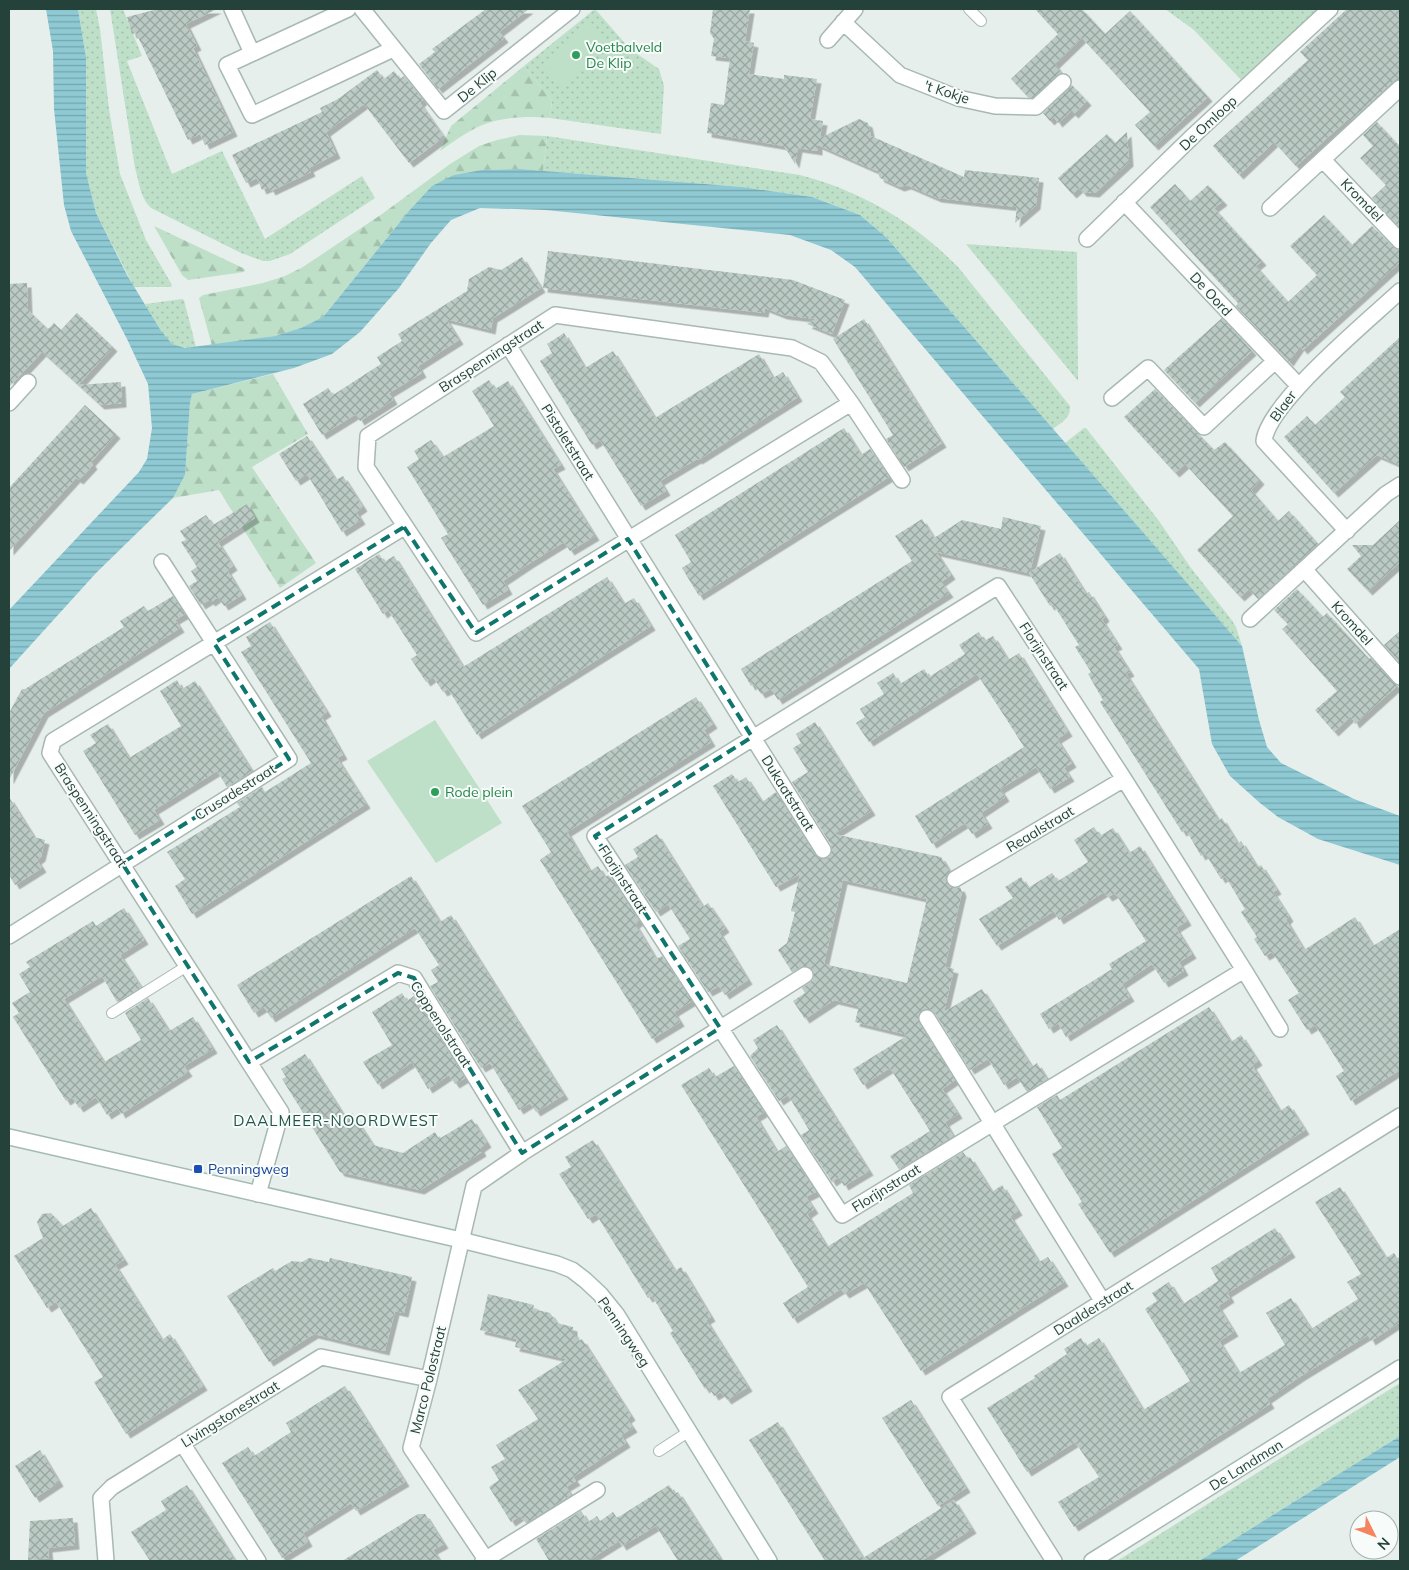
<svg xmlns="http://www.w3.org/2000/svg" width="1409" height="1570" font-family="Mulish,sans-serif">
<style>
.grass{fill:url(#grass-dots)}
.forest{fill:url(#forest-firs)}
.pitch{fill:#bfe0c8}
.water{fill:url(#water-rules)}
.building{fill:url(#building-cross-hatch);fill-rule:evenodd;filter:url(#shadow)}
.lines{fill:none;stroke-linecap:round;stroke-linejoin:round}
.lane-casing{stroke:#a8b8b2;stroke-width:12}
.street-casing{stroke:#a8b8b2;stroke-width:18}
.secondary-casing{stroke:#a4bbb3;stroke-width:18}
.lane{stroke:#fff;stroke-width:10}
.street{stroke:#fff;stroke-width:15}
.secondary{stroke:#fff;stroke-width:15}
.marked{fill:none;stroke:#0f766e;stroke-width:4;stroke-dasharray:10 6;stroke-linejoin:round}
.leisure-dot{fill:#2e9e5b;stroke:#f7fbf9;stroke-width:2}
.transit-dot{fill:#1a4fb4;stroke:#f7fbf9;stroke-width:2}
.labels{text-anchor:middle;stroke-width:4;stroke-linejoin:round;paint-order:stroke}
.leisure-label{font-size:14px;fill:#27864d;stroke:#f7fbf9;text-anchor:start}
.street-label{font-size:14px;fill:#24423a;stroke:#f7fbf9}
.transit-label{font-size:14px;fill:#164399;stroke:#f7fbf9;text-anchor:start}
.neighbourhood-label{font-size:15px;letter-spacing:1px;fill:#1f5548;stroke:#f7fbf9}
</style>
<defs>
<pattern id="grass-dots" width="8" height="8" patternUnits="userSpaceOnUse" patternTransform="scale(1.25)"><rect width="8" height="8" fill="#bfe0c8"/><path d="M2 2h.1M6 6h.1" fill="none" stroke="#a4c1ad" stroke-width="1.8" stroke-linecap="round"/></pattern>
<pattern id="forest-firs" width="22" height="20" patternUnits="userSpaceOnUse" patternTransform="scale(1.25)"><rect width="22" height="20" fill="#bfe0c8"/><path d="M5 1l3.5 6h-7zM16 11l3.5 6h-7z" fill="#a4c1ad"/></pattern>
<pattern id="water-rules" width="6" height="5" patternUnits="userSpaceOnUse" patternTransform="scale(1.25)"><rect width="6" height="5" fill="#8ec9d4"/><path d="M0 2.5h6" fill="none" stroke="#74a5ad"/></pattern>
<pattern id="building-cross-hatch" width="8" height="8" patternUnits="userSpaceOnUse" patternTransform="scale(1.25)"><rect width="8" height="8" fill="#bbcac4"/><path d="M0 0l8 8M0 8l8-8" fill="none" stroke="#98a6a0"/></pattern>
<filter id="shadow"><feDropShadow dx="4.5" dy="4.5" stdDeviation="0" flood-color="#0004"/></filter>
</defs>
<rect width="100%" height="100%" fill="#e6efeb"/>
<path class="grass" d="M78,9H96L100,29L109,109L120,174L146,240L172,285L171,287H134L96,213L86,173V57Z
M110,9H123L142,56L127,61L172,174L222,151L265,239L362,176L375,198L290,254L270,261H263L241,253L151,208C140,198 139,181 135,168Z
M595,9L630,49L659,69L664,86L661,134L550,118L552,101L524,66Z
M1165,9H1325L1244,83L1194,30Z
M547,136L800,175C861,191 914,222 958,267L1070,406C1071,418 1062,422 1053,429L886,237L860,215L812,197L742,187L543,171Z
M966,244L1077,252L1078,381Z
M182,299L184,300L196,347C188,348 179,349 172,344C161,337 151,315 145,304Z
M1084,428H1086L1159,521L1191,568L1231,619L1236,627L1242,646L1065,443Z
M1400,1383V1436L1199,1561H1117Z"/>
<path class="forest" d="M524,66L552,101L550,118C531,116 509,117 491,122C473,127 456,140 440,151L451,126Z
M520,135L547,136L543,171L519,169L482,170L408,212L323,317L302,328L275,336L212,346L199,298L203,295L263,283L285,276L303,267L382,214L450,164L479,146L497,140Z
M154,226L243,268L245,270L244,272L188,280L182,275Z
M273,374L308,434L252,467L316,563L280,588L219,490L173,498L185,475L190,403L192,394Z"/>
<path class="pitch" d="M591,23L608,44L562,85L544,65Z
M435,720L502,823L436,863L367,761Z"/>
<path class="water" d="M46,9H78L86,57V173L96,213L127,275L161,331L172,344L185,348L275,336L301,328L323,317L408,212L432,186L454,175L482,170L520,169L742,187L812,197L860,215L886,237L1242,646L1259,720L1267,747L1281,763L1354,799L1400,816V865L1318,839L1278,817L1260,803L1230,776L1212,744L1199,669L855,267L831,250L790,235L546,210L480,208L451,220L431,243L399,288L360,332L332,354L294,368L192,394L190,403L185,475L173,498L96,573L9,669V610L139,472L147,459L152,428L148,384L127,339L71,231L64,205L54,109L53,51Z
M1400,1436V1457L1235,1561H1199Z"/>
<path class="building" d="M158,9H217L186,24L197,46L193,48L233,132L205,145L200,134L188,140L136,33L132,34L127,17Z
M486,9H529L499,32L504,38L438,89L419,64L435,52L432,49Z
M713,9H750L745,41L754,43L749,74L784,79V75L817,79L810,119L823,121L820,138L859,119L868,123L871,136L964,177L965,170L1039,178L1036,205L1015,223L1017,207L937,198L907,185L900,187L880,178L877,171L818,145V151L798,148L795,164L784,146L707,133L711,103L724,105L730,58L711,56L714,39L710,33Z
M1035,9H1082L1105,34L1130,11L1208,97L1154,146L1135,125L1150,112L1082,38L1055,64L1061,73L1032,98L1028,97L1011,79L1058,34Z
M1347,9H1400V75L1350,121L1348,119L1296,166L1274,142L1239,175L1213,146L1308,60L1300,52Z
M377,70L384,79L394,71L400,79L404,76L423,100L420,103L444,137L409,163L364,104L326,132L336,154L309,168L311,172L271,191L269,187L262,190L257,178L246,183L232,155L322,112L320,108L338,99Z
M1072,85L1087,101L1074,114L1071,111L1058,123L1054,117L1050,121L1043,113Z
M1377,122L1400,147V228L1372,198L1386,185L1360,158L1373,146L1363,135Z
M1127,132L1129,162L1095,193L1082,192L1079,188L1072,194L1058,178L1107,134L1115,143Z
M1175,184L1190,201L1208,185L1223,201L1214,208L1262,261L1256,266L1288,302L1317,275L1290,246L1324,215L1352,245L1372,226L1393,247L1400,250V262L1303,350L1300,346L1289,362L1236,306L1238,303L1150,207Z
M548,251L793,280L845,300L832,334L807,324L816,319L783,315L765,308L764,313L543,288Z
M522,257L541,288L493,318L491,330L446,319L459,340L418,366L422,373L389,393L393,400L360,421L356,414L322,435L303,404L328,388L333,395L381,364L377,357L402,341L398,334L467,291L469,279L489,267L501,270Z
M27,283L28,310L48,329L54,323L61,330L77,313L113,347L78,385L121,382L122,403L100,405L42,352L9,387V284Z
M1222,318L1252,351L1195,403L1164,370Z
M864,319L942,443L904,467L886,439L893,435L833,339Z
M564,333L585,368L613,351L655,418L759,354L773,378L783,372L798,397L698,460L697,459L660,481L666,491L641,506L600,440L592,445L540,361L552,353L547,344Z
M1400,337V465L1377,455L1334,493L1284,437L1307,416L1315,425L1345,397L1340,392Z
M489,380L495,389L508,381L561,465L553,469L595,536L570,551L564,542L530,563L503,581L508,590L483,605L441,538L448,534L407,467L419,459L414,451L431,440L443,457L494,426L472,391Z
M1155,389L1214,450L1225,442L1260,480L1251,490L1278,521L1289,511L1318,544L1258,599L1249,589L1240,597L1197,550L1233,516L1185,464L1175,473L1124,417Z
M85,405L116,434L91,462L93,465L79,480L76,478L9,551V488Z
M844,428L861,455L870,449L889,477L699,596L682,568L691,562L675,535Z
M307,436L336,480L343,476L363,507L356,512L361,520L342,532L307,474L296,481L279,454Z
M247,504L255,518L218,542L233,566L227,570L242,595L224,606L218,597L211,602L209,600L201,605L189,586L197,581L191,571L197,567L181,542L186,540L180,531L206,515L213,525Z
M1003,517L1041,526L1030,572L1060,553L1086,594L1089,592L1105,617L1102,620L1118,645L1114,647L1130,672L1126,674L1219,821L1222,818L1238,844L1241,841L1257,867L1261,865L1277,890L1273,892L1289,917L1286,920L1304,950L1355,917L1373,946L1400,929V1070L1351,1101L1336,1076L1344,1071L1315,1025L1307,1030L1288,1000L1299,993L1272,952L1265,956L1254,939L1257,937L1241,912L1245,909L1225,876L1221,879L1205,853L1201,856L1186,830L1182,832L1100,702L1103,700L1088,674L1091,672L1075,647L1079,645L1053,604L1050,606L1029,573L936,552L951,575L941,582L949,593L778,700L771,689L761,694L754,684L751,686L741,669L912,561L895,536L922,519L934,538L962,520L1001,529Z
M1400,520V562L1368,591L1347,569L1361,556L1352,545H1373Z
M379,554L384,562L394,556L463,667L607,577L624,604L634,598L651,626L477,735L448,689L443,692L433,677L426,682L411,659L417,655L388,610L383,614L355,569Z
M1297,589L1323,617L1327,613L1369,659L1371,658L1397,686L1355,724L1351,716L1334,732L1315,710L1337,691L1282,629L1288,624L1274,610Z
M173,596L185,614L175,620L180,628L44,713L9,780V713L22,689H25L124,627L120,621L144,606L148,611Z
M270,622L327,712L321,716L343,755L337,758L366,804L192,914L175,886L185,879L167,852L240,807L237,803L262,787L265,792L311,763L241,652L251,646L246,637Z
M1400,631V663L1384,645Z
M979,632L984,641L993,636L1008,660L1019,653L1068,732L1057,739L1072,763L1064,768L1070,777L1050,789L1036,767L1000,789L1005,797L981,813L988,824L972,834L965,823L932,844L915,816L1024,747L1005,717L977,674L869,742L856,723L865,717L860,709L884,694L877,683L893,673L900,684L924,669L929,677L965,654L959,645Z
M177,680L182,689L195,681L252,771L227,787L217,771L154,810L160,820L135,835L83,751L96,743L90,735L108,724L129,758L181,726L160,691Z
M696,697L713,724L704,730L711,742L567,832L590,871L598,866L605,877L609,875L639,921L635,924L656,959L662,956L692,1001L674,1012L680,1022L652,1039L540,860L551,852L522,806Z
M815,722L871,811L834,834L941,857L950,872L946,879L947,884L955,888L960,887L962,892L945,967L954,969L944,1012L982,989L1032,1067L1037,1063L1047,1079L1027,1092L1017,1077L1004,1085L988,1059L970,1070L935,1013L931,1010H923L919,1014V1023L955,1080L942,1089L958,1114L945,1122L953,1136L899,1169L890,1156L930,1131L890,1068L863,1085L853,1069L908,1035L855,1022L859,1006L834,1000L805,1019L793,1001L805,993L802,988L813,980L814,975L813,970L810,967L804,966L792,972L778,950L787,943L795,912L791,911L800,874L776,887L713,786L732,774L738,782L746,777L762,802L776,792L815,855L819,858H828L831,854V845L792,782L808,772L793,748L801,743L796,734ZM843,880L927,899L907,983L824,964Z
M9,797L34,837L45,840L41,857L37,860L42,868L15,885L9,875Z
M1094,827L1100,836L1113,828L1129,853L1140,846L1187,921L1176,928L1192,954L1179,962L1184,971L1164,983L1152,964L1122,984L1130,997L1066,1037L1058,1023L1049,1029L1040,1014L1112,969L1109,964L1146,941L1115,893L1108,897L1104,892L1059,920L1054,911L997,946L979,919L1013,898L1005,887L1021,877L1028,888L1052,873L1058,881L1088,862L1074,840Z
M657,834L703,907L708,903L725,928L719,932L748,980L725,995L719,986L708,992L678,946L690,939L668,904L656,912L625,865L638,857L633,849Z
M411,876L440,922L451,915L564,1095L536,1112L530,1103L519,1110L490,1063L481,1068L430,986L438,982L431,970L439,965L415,928L271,1018L264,1007L254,1013L237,985Z
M124,908L144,940L120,955L141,987L117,1002L102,976L64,999L93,1045L104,1062L141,1040L125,1013L148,998L169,1031L193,1017L213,1049L184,1066L188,1072L153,1094L121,1114L118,1108L107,1115L96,1097L79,1108L72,1097L66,1101L13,1017L19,1013L12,1003L30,992L19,974L30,967L26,962L93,921L96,926Z
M402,993L407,1001L414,996L465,1078L455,1084L449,1075L428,1089L412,1062L378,1085L363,1062L392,1045L372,1012Z
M1209,1007L1231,1042L1241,1035L1258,1061L1252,1065L1280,1111L1289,1105L1305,1130L1110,1253L1078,1204L1082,1202L1052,1154L1062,1148L1037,1107L1057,1095L1060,1100Z
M777,1025L869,1171L844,1186L839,1177L832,1182L801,1135L809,1130L788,1095L779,1101L750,1056L758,1048L753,1040Z
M305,1054L346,1119L352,1113L373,1145L403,1153L435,1132L439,1139L472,1119L487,1143L480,1148L482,1152L420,1190L340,1172L282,1079L286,1077L281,1069Z
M734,1066L764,1112L756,1117L777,1152L786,1146L816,1192L806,1197L814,1209L807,1214L827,1247L913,1193L909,1185L963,1152L968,1159L970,1157L992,1192L1002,1185L1018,1211L1010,1216L1039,1262L1048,1257L1064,1282L921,1371L864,1283L845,1294L841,1289L793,1319L783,1303L808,1287L681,1085L709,1068L715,1077Z
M593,1140L675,1271L681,1267L711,1317L706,1320L748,1387L727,1400L721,1392L714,1396L708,1386L705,1389L670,1333L673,1331L652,1296L648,1298L596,1214L588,1219L559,1174L571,1167L565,1157Z
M1340,1187L1386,1258L1394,1253L1400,1263V1322L1371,1341L1368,1335L1301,1376L1267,1399L1270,1404L1074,1527L1058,1502L1099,1477L1075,1442L1027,1472L987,1408L1035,1378L1034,1376L1067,1354L1064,1349L1081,1338L1086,1346L1099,1338L1143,1410L1190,1381L1145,1309L1157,1301L1152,1293L1169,1282L1183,1304L1218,1281L1211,1268L1275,1228L1291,1253L1227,1293L1230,1298L1218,1306L1234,1332L1219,1341L1239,1373L1285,1345L1266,1313L1291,1298L1311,1329L1358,1299L1347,1282L1361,1274L1315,1202Z
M91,1208L124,1260L115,1265L162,1340L170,1334L203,1386L126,1434L94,1382L103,1377L56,1302L47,1308L14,1256L43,1238L37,1222L42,1214L51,1213L63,1226Z
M309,1258L329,1262L330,1258L412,1277L404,1313L395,1311L385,1351L314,1334L269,1362L227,1296L273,1268L275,1271L292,1261L302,1262Z
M488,1294L534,1305L533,1309L550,1313L557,1323L573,1327V1332L579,1341L582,1339L631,1416L627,1419L633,1428L621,1435L626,1443L573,1477L576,1481L566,1487L571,1495L526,1523L520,1516L511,1522L489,1487L499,1480L491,1467L505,1459L496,1445L538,1419L518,1390L567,1359L515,1347L517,1339L480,1330Z
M345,1386L405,1482L356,1511L351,1503L303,1533L308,1542L282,1558L222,1463L248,1447L254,1456L291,1432L286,1423Z
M911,1400L966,1488L938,1506L882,1418Z
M778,1422L863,1558L954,1500L972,1529L921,1561H825L749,1440Z
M40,1450L59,1482L35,1498L15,1466Z
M187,1485L217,1532L235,1561H150L131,1532L166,1510L161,1501Z
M669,1485L675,1494L678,1492L722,1561H678L656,1526L622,1546L619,1541L587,1561H549L536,1539L581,1511L588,1522L597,1516L600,1521L613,1512L617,1518Z
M418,1514H425L444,1544L433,1550L440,1561H342Z
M73,1518L75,1545L48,1548L49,1558L28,1560L30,1521Z"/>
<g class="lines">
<defs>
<path id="lane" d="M969,9L981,21
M112,1013L187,966
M659,1451L688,1432"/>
<path id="street" d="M232,9L252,53
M348,9L227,65L252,115L393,49
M362,9L444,111L572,9
M843,22L900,75L958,98L995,106L1036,107L1063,82
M828,40L855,9
M1323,160L1400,241
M1124,202L1298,385
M1270,208L1400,88
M1087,239L1194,135L1330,9
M555,315L792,348L821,362L851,403L476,633L366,467L368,436Z
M508,345L823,850
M1112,398L1148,368L1204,427L1275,361
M9,403L28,382
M851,403L902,480
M1347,531L1264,441C1268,403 1369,320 1400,291
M1304,569L1400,677
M998,586L1124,779L1244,970L842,1215L595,836Z
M1250,619L1386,494L1400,485
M955,879L1124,779
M9,936L289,759L162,562
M1244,970L1280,1029
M927,1018L1103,1302
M249,1062L398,973L414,978L522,1153
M258,1194L281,1112L50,753L53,741L404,527
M182,1443L258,1561
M106,1561L101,1498L112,1487L321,1357L429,1379
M483,1561L597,1490
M487,1561L411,1448L429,1379L474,1186L522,1153L805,975
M1054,1561L950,1397L1400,1116"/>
<path id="secondary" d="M9,1137L461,1240L557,1264L572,1270L585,1280L600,1294L617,1315L769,1561
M1092,1561L1400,1368"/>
</defs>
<use href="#lane" class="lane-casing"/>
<use href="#street" class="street-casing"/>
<use href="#secondary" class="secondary-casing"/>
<use href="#lane" class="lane"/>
<use href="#street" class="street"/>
<use href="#secondary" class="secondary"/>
</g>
<path class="marked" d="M404,527L476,633L628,539L752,737L595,836L720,1028L522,1153L414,978L398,973L249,1062L122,863L289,759L214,643Z"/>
<g class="leisure-dot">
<circle cx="576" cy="55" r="5"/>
<circle cx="435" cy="792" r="5"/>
</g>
<rect class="transit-dot" x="193" y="1164" width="10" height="10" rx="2.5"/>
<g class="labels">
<g class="leisure-label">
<text x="586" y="52">Voetbalveld<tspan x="586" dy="16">De Klip</tspan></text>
<text x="445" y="797">Rode plein</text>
</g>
<g class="street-label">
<text transform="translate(477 85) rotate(-39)" y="5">De Klip</text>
<text transform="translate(947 92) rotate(18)" y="5">'t Kokje</text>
<text transform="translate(1208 123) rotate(-43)" y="5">De Omloop</text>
<text transform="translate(1362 200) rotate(46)" y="5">Kromdel</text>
<text transform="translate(1211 294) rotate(47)" y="5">De Oord</text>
<text transform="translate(491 356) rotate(-33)" y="5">Braspenningstraat</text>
<text transform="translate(1283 406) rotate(-54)" y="5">Blaer</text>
<text transform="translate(568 442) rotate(58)" y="5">Pistoletstraat</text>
<text transform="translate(1352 623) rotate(48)" y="5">Kromdel</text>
<text transform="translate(1044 656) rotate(57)" y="5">Florijnstraat</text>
<text transform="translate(235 792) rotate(-32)" y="5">Crusadestraat</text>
<text transform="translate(788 793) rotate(58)" y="5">Dukaatstraat</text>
<text transform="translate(91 815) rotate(57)" y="5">Braspenningstraat</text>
<text transform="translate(1040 829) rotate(-31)" y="5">Reaalstraat</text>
<text transform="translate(623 879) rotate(57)" y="5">Florijnstraat</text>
<text transform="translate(441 1024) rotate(57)" y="5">Coppenolstraat</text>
<text transform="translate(886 1188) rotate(-32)" y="5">Florijnstraat</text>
<text transform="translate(1093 1308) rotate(-32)" y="5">Daalderstraat</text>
<text transform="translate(624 1332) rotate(56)" y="5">Penningweg</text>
<text transform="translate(428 1380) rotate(-76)" y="5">Marco Polostraat</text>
<text transform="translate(230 1414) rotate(-32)" y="5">Livingstonestraat</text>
<text transform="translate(1246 1465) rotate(-32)" y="5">De Landman</text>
</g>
<g class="transit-label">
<text x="208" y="1174">Penningweg</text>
</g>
<g class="neighbourhood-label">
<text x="336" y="1126">DAALMEER-NOORDWEST</text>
</g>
</g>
<rect width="1409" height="1570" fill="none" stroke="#24423a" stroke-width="20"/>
<g transform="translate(1374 1535) rotate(132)"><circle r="24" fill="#f7fbf9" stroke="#a3b1ad"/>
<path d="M0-4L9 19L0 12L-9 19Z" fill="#f4845f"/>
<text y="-8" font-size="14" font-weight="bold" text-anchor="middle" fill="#24423a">N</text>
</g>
</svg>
